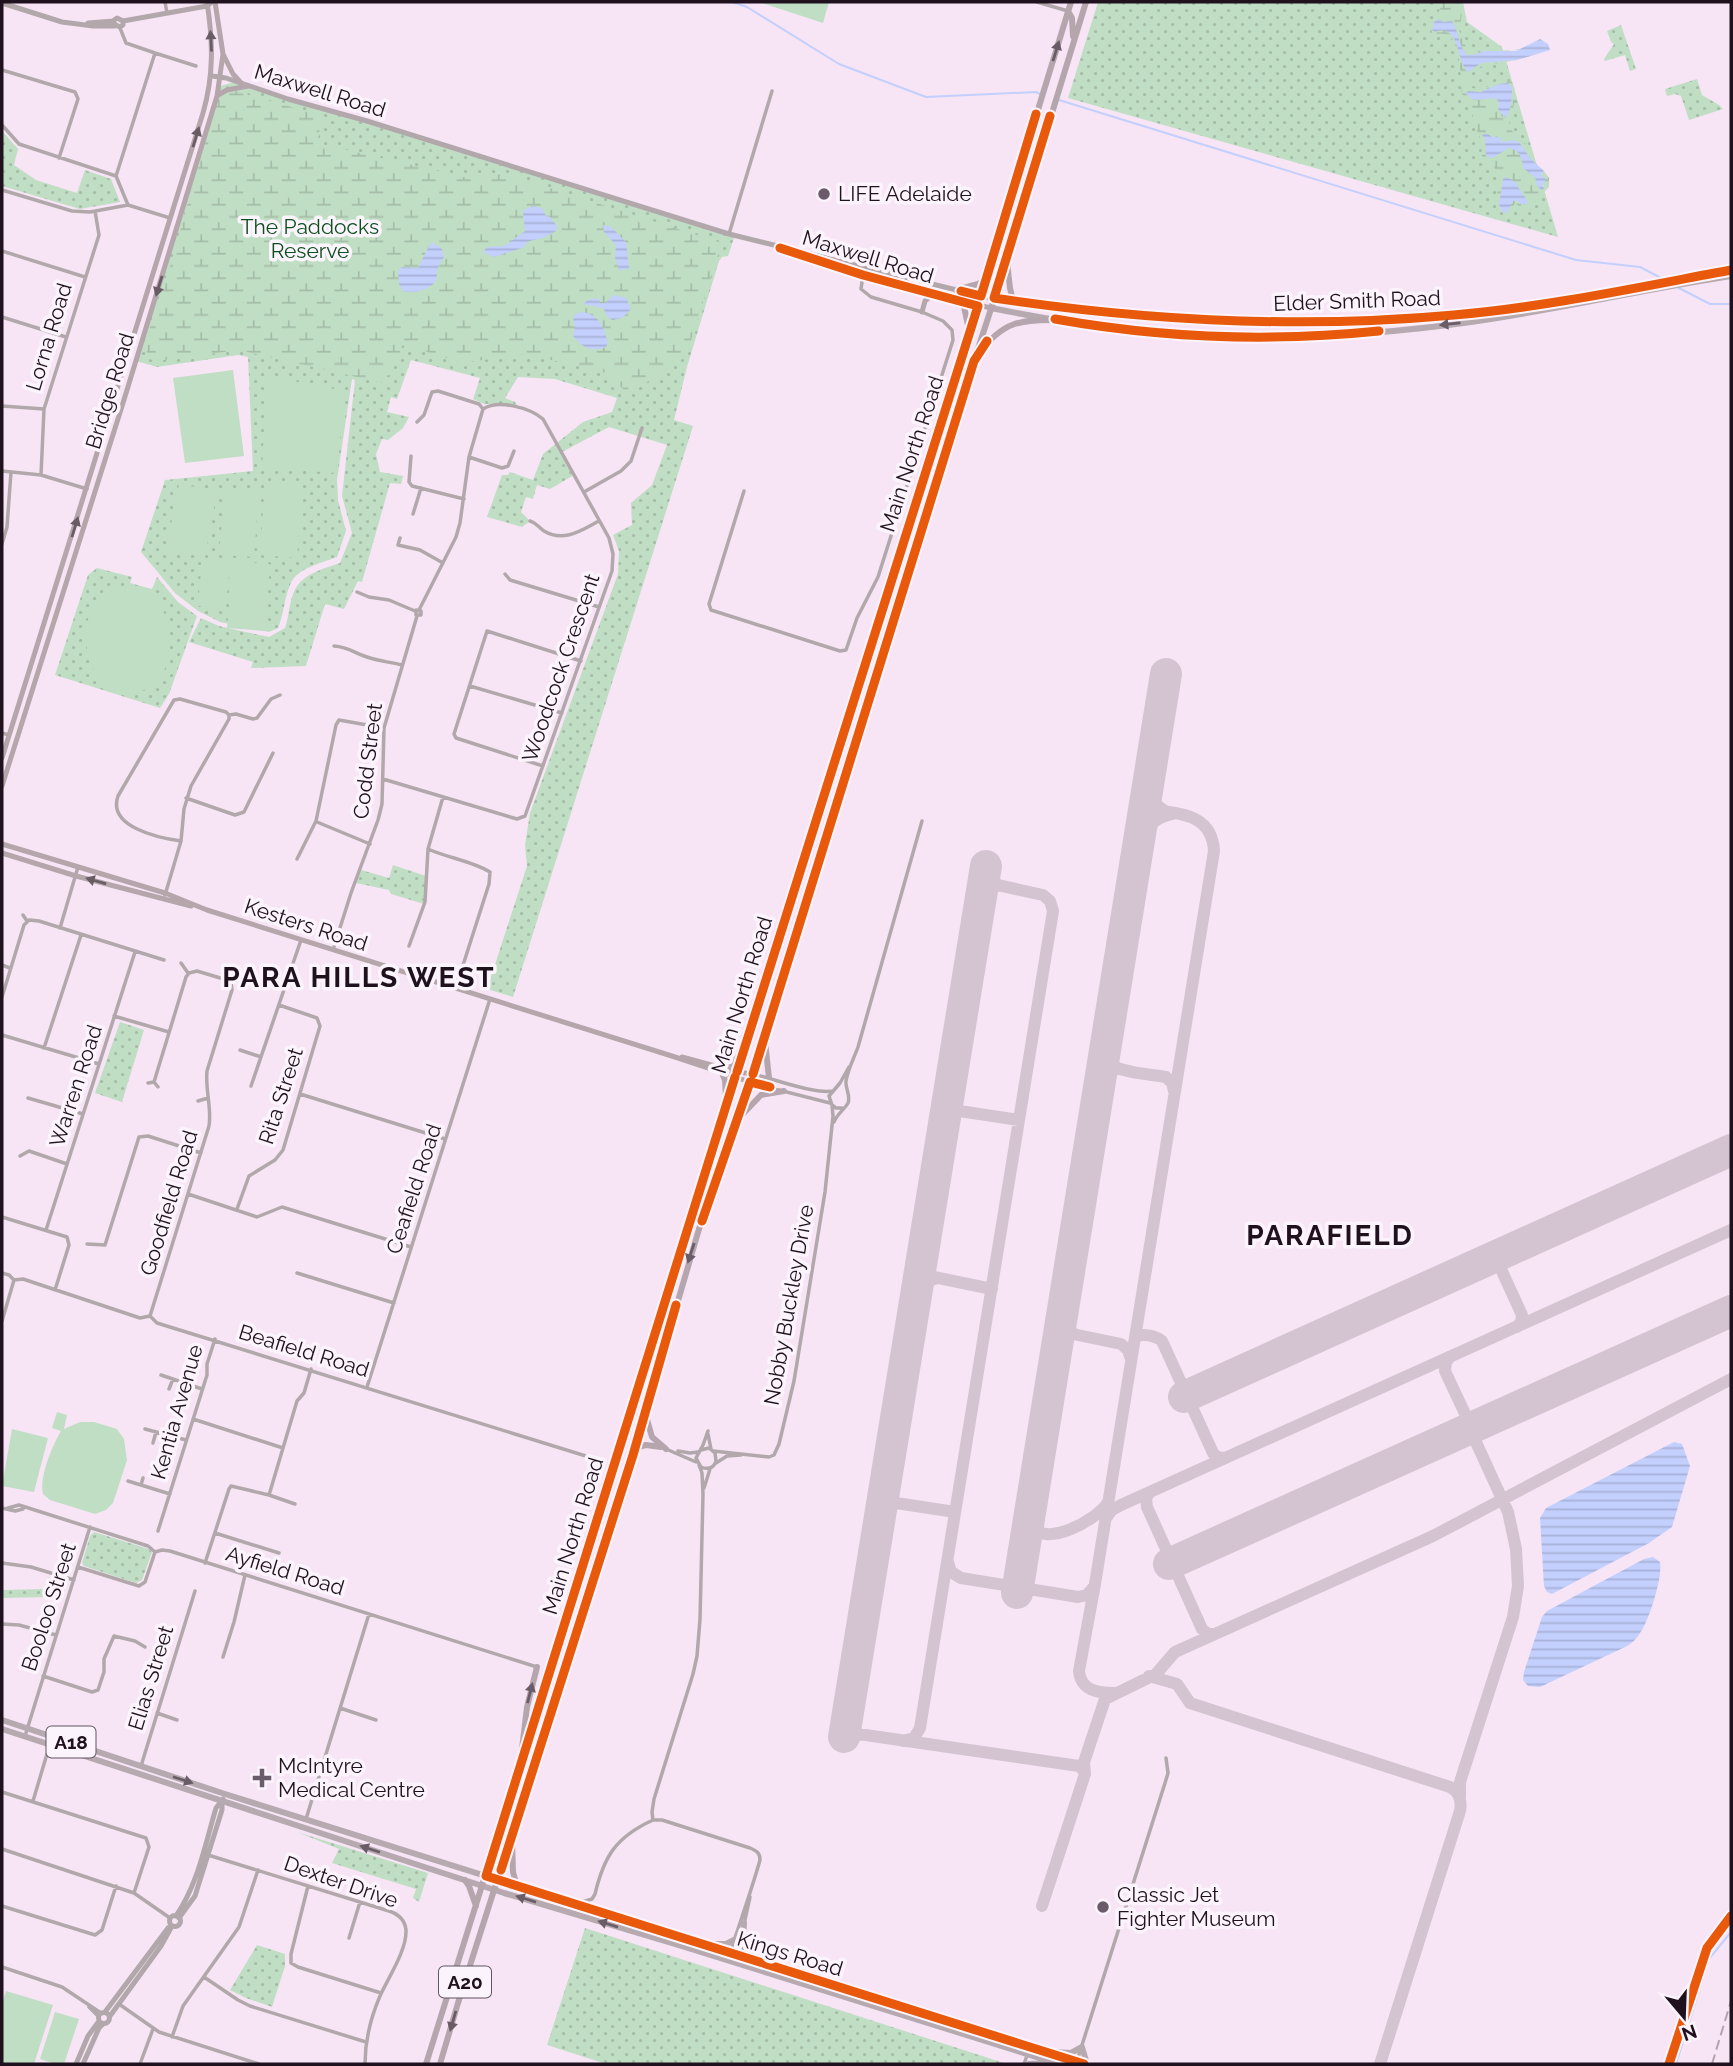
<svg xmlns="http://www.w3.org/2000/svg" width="1733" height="2066" font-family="Raleway,sans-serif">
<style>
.green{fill:url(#green-dots)}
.wetland{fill:url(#wetland-marsh);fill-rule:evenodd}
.pitch{fill:#c0dec4}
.water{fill:url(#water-rules)}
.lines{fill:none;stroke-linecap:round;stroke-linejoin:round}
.stream{stroke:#c3cffc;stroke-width:2}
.taxiway{stroke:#d4c4d2;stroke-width:12}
.runway{stroke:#d4c4d2;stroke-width:32}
.minor{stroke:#b2a8ab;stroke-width:3.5}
.tertiary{stroke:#b2a8ab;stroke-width:5}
.secondary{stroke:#b4a6ab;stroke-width:5}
.primary{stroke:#b7a9b0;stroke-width:6}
.trunk{stroke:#b5a6ae;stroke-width:6}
.rail{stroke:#b1a4ae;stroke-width:2;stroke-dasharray:10 5;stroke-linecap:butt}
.cycleway-casing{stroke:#fcf4fc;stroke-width:13}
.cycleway{stroke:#e8590c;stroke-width:9}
.oneway{fill:#6a5c64}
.oneway2{fill:#6a5c66}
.oneway3{fill:#6b5d67}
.poi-dot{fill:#6b5b6a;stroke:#fcf4fc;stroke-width:2.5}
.labels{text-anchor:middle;stroke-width:7;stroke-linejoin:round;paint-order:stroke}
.shield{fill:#fcf4fc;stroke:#615561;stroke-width:2}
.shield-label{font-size:19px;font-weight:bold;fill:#1f111e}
.street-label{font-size:21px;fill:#1f111e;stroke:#fcf4fc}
.poi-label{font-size:21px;fill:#1f111e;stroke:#fcf4fc;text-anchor:start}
.park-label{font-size:21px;fill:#0b4f1d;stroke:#fcf4fc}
.district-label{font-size:28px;font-weight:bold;letter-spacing:2px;fill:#1f111e;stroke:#fcf4fc}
</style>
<defs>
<pattern id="green-dots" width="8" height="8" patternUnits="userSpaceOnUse" patternTransform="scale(1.75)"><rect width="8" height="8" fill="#c0dec4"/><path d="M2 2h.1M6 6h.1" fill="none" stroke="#a5bda8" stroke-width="1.8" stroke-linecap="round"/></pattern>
<pattern id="wetland-marsh" width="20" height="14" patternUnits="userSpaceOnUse" patternTransform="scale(1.75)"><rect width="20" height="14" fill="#c0dec4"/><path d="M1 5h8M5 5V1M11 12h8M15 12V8" fill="none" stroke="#a5bda8"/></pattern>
<pattern id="water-rules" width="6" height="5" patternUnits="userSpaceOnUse" patternTransform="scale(1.75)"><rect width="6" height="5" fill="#c3cffc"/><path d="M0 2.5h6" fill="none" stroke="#a7b1d8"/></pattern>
</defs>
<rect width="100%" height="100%" fill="#f7e5f6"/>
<path class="green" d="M1098,2H1463L1467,22L1502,47L1558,237L1068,98Z
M1621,25L1636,69L1630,71L1625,55L1605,61L1604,59L1614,44L1611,42L1607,31Z
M1697,79L1702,95L1719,105L1723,109L1689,120L1681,96L1675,94L1667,96L1665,89Z
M235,82L735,235L728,256L722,257L719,261L687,367L674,420L693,426L513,997L487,989L527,866L525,845L530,813L618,574L619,551L613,535L632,525L631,503L652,485L667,445L609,427L562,452L574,475L550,489L537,485L533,499L526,497L521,512L530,521L522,527L487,517L502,475H508L510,472L533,480L543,454L583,422L612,412L617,398L555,379L518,377L505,398L515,402L517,405L484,404L473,399L480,378L411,360L397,399L391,397L387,412L409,417L403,428L388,440L382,439L376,454L380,472L403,476L401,484L390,483L362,582L358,581L344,609L325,604L306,666L251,668L253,662L189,642L201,618L219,626L269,637L285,628C289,616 289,605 293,594C300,574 323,569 340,563L352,533L342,496L355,380L352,379L337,480L338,500L346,531L337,557C322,563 296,568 290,585C284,599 284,614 278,628L269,632L220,622L198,611L175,593L141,552L165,480L253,471L248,357L238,355L157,367L136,361L220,86Z
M2,131L18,149L14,165L36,180L77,193L85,170L111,179L120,202L80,209L2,186Z
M97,568L132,577L130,583L152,589L157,577L178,602L197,616L169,694L160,708L55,675L88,575Z
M393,865L426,876L424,904L391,894L389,890L356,883L361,870L389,878Z
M120,1022L144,1030L122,1102L95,1093Z
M94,1532L149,1549L152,1552L142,1580L136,1583L84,1566L82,1563L90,1536Z
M48,1577L64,1582L66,1585L61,1600L48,1597L2,1598V1590L44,1589Z
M297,1832L428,1873L419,1902L413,1898L416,1889L332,1863L339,1849Z
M585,1928L1007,2064H606L547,2045Z
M257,1945L285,1954V1966L272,2007L246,1998L230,1990Z"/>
<path class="wetland" d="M1444,2H1449L1454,6L1462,2L1461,21L1458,27L1468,52L1486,49L1507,51L1525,48C1510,53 1498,48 1484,51C1477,52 1474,55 1467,55L1460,45L1455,25L1447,21L1443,22L1441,30C1460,33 1458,56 1466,71H1471L1481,63L1517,60L1482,66L1470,74L1467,86L1479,90C1491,87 1499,77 1512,82C1519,98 1511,110 1509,125L1512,131L1525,143L1533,159L1530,158L1527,150L1514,140L1502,142L1501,138L1492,137L1488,134L1485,138L1484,149C1495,149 1513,145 1520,154C1524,159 1523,166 1526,172L1535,177L1544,188L1541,175L1544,171L1549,178V187L1539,197L1532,209L1527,213L1515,203L1508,214L1496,210L1497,195L1500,178L1491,162L1482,156L1481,140L1473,122L1472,104L1462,94C1461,81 1461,43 1448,35C1444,33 1436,34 1432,34L1431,25ZM1508,83L1512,87L1511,102L1503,118C1498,110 1500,106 1496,98L1477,100L1469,92H1481L1488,88Z
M221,87L323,116L317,143L464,177L506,174L725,244L718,255L686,356L628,395L610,374L526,354L462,363L403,344L387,384L239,350L157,361L146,358L150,326L164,287Z"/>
<path class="pitch" d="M759,2H829L823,23Z
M233,370L244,456L185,463L173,378Z
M267,376L345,391L337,473L262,468Z
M265,481L303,484L297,558L260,555Z
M179,484L217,491L205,557L166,550Z
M225,488L259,490L254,557L219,555Z
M202,559L230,561L226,608L198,606Z
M233,561L270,564L265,631L227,628Z
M119,586C128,586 137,585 145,590C167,601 172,635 168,657C166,672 159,683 144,690C87,714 60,605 119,586Z
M57,1412L67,1415L64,1429L80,1422H94L117,1429L124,1439L127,1460L113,1503L106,1510L95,1514L50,1500L43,1494C39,1478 52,1446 61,1431L52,1428Z
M12,1429L48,1438L34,1492L2,1486Z
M6,1991L53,2005L34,2064L2,2063V2003Z
M55,2012L79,2019L64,2064H55L40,2059Z"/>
<path class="water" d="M1439,19L1443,22L1452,21C1459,32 1458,45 1467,55H1474L1483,51H1516L1540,39L1548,44L1550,50L1517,60L1481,63L1468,72C1455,60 1461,23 1435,32L1432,30L1434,22Z
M1508,83L1512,87C1512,96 1512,112 1505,118L1498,109L1499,103L1496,98L1474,100L1466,94L1468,91L1481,92L1499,84Z
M1484,134H1488L1492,137H1500L1502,142L1514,140L1519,142L1530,158L1544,171L1541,175L1546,179L1544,180H1546L1543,185L1544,189L1541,190L1537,185L1535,177L1524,169C1521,159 1522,151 1509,148L1492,158L1486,156L1485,138L1482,135Z
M1506,177L1515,182L1528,202L1524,205L1517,201H1513L1507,213L1502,212L1499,204L1503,179Z
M532,206L542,208L546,216L550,217L557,226L556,231L543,238L529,241L522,248L494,257L483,252L487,247L504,246L525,231L523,211Z
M603,225L611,227L626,242L629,269L619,270L615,257L616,245L604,232Z
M434,243L442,249L444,257C441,262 438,266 437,272C437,274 437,276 437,278C433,290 413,294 403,291L399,284L398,271L402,267L418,268L430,244Z
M614,295L626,298L631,309L622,318L612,320L607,316L603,308L583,304L588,300L599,298L600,303H605Z
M583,312C600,315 604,328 608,343L606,347C591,353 582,347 573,336L575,326L573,321L575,314Z
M1674,1442L1682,1444L1690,1466L1672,1527L1649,1543L1552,1594L1547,1592L1544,1586L1540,1518L1546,1508Z
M1653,1557L1660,1562C1663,1576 1649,1621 1640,1633C1636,1640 1630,1645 1623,1648L1540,1687L1528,1686L1523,1680L1524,1672L1542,1617L1547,1611L1644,1559Z"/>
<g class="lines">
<path class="stream" d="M732,2L747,7L839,64L926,97L1036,92L1040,94
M1059,100L1576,260L1640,267L1663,279
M1677,287L1710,304H1731
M1676,2064L1709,1959L1731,1932"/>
<path class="taxiway" d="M1156,740C1152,763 1139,797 1165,811
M1132,884C1138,855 1138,820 1172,814
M976,927C979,910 978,887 999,885
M1112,1005C1110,1019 1104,1042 1105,1056C1107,1073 1151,1074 1166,1077L1172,1083L1174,1091
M946,1109L1019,1120
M1092,1128L1102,1079L1109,1070L1118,1068
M925,1241L922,1265L929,1276L992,1289
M1069,1269L1063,1320L1067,1329L1074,1334
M1463,1271C1477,1265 1490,1256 1501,1269
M914,1312C917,1297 917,1283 935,1279
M1517,1327L1521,1322L1522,1315L1501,1269C1499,1252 1514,1248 1527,1242
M1135,1338C1141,1332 1156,1336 1162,1341L1213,1453L1217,1457L1225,1458
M1451,1356L1446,1362L1445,1371L1467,1418C1478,1428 1490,1419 1502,1414
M1182,1383C1192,1395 1202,1388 1214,1383
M1049,1393L1058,1343L1067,1334H1073L1121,1344L1128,1350L1131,1359
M1437,1443C1451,1438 1463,1428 1475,1440L1508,1512L1516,1549L1518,1586L1513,1617L1460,1782V1797
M1036,1473C1034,1485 1027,1511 1031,1522C1040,1552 1099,1519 1108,1502
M1150,1492L1146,1498L1147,1507L1202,1629L1208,1634H1214
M883,1501L955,1512
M1106,1518L1112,1510L1121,1505L1731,1230
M1027,1534C1024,1552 1013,1579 1033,1590
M948,1562L951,1572L961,1578L1078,1597L1087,1595L1093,1588
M1177,1574C1176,1559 1188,1556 1199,1550
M1149,1676L1177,1684L1190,1703L1450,1787C1459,1792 1462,1801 1460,1811L1380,2064
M1115,1693C1098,1693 1081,1691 1079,1671L1095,1584L1214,851C1212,816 1184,814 1156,810
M848,1717L851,1728L860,1735
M845,1732L1079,1766L1084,1771
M903,1741L914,1738L920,1728L1053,911L1050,901L1043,895L984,882
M1042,1906L1085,1774L1084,1762L1105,1699L1156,1674L1175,1652L1433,1536L1731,1379"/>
<path class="runway" d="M1184,1397L1731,1150
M1169,1564L1731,1311
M1017,1593L1166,674
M844,1737L986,866"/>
<path class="minor" d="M165,2L167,13
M1037,2L1068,11
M120,28L126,43L155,53L116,176L128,205
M155,53L196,66
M2,70L75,92L78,99L59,158
M2,125L19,144L116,176
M2,190L72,211L90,212L128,205L170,218
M729,234L772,91
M2,251L85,277
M2,317L66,337
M2,406L44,409
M417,422L424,415L432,392L438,391L479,404L483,409
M411,456L409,482L412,486L464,499
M469,457L502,468L508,466L514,451
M2,471L41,475L87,489
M41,475L44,409L99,235L95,211
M744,491L709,604L711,610L840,651L846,650L857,618L878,577L953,340L952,330L943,321L922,312L871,297L861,289L863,275
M584,492L621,471L631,461L642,428
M413,514L421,488
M530,521C537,523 538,527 544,531C564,543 582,530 599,521
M400,538L398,545L420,550L443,563
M2,544L7,527L11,472
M505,574L510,580L599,607
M357,592L369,597L389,600L415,611
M416,610L421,611V615H416Z
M419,610L456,537L460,523L469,457L483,409
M334,646C349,647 354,653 367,657C378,661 390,662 402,665
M470,686L562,713
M229,715L236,714L253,719L257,718L271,699L280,695
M2,733L9,735
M543,766L456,738L454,734L487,631L581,661
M383,779L517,819L525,816L612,571L613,554L609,538L543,419C530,408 499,399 483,409
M186,798L235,815L244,812L273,753
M317,822L370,844
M428,849C448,858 472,861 490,872L489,884L456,987
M297,859L316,821L336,725L339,720L384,728
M165,895L181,841L184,809L191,786L229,719V715L226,712L180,699L174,700L118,796C107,827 159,838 181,841
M23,915L27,921
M60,928L78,867
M409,946L425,902L428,849L443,797
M333,950L351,893L378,820L382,804L384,728L417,616
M181,963L188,973
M2,965L10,968
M2,997L24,925L29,920L39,921L164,960
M114,1016L169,1032
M2,1035L99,1064
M44,1048L81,935
M240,1050L261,1057
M753,1074C774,1079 813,1094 833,1091
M154,1082L186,977L189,973
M148,1083L154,1082L158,1087
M751,1083L830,1103
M251,1086L301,940
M300,1094L445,1139
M28,1098L83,1114
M198,1101L208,1098
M842,1108H836L832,1105L829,1096L840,1083L849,1067
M834,1122C837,1114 844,1110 848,1103C851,1096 845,1088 846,1081C848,1069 854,1058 858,1047L922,821
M20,1156L29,1151L67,1164
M188,1194L257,1217L282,1207L411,1247
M237,1209L249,1176L275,1160L283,1150L320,1026L317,1018L279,1005
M2,1217L67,1237L69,1245L55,1290
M46,1230L135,952
M87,1244L105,1245L139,1137L148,1136L201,1153
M2,1273L9,1275L14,1280L23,1279L140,1318L150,1316L157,1323L602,1461
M297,1273L394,1303
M150,1316L209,1126C212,1108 205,1090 207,1071L232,990L231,982L227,980L197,971L189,973
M2,1321L14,1280
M161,1375L202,1389
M367,1387L490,999
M169,1389L173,1379
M193,1419L283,1448
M145,1429L186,1440
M708,1434L711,1449
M153,1443L156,1432
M666,1449L696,1462
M701,1450L709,1448L715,1453L716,1461C714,1468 708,1470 701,1467L696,1458L703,1445L708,1431
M678,1451L690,1453L698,1452
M713,1451L769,1457L774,1455L779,1444L794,1381L825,1192L833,1116L832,1105
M716,1463L727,1456L741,1455
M128,1481L170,1494
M141,1485L143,1478
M704,1488L710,1469
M269,1495L297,1401L304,1393L311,1369
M2,1508L15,1511L23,1509
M8,1508L19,1505L148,1546L155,1552
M158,1531L207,1375V1364L215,1339
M215,1533L279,1553
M155,1552L162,1550L170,1551L537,1667
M2,1563L31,1567L74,1580
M205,1563L229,1489L231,1486L269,1495L295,1504
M78,1567L139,1586L145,1582L155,1552
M2,1624L19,1625L56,1635
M223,1657L234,1622L245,1575
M43,1676L92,1692L98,1690L104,1672V1659L114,1636L135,1641L145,1647
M340,1708L376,1720
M157,1713L177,1720
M25,1736L90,1527
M141,1766L195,1591
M2,1792L146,1838L149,1847L134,1893
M33,1801L47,1754
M306,1819L369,1614
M653,1820H662L750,1848C757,1851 760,1853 760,1860C751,1892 740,1922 730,1953V1961
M2,1849L134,1893L170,1918
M208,1855L389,1911C398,1914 405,1920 406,1930C407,1950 388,1978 380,1996C371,2017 365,2041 365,2064
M308,1886L291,1954V1963L298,1967L381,1993
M579,1903L592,1899L595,1894C604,1856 616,1837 653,1820L652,1812L654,1799L693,1674L697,1656L700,1619L703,1494L702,1473L699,1465
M2,1906L95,1935L102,1930L116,1886
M744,1924L750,1897
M349,1938L360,1902
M735,1954L742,1931
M2,1967L62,1987L101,2013
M204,1977L238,2000L250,2006L366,2042
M119,2004L159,2032L259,2064
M89,2007L98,2016
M172,2037L183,2006L239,1927L258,1870
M140,2064L153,2029
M1024,2064L1030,2047
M1076,2064L1165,1783L1168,1773L1166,1758"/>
<path class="tertiary" d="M2,3L62,22L93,26H115
M123,21V25L120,27L114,24V20L117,18L123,21L207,6L212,2
M88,23L114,21
M212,76L226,78L288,99L367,121L729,234L981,296
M806,257L927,293L991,308
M922,312L925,301L932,295
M169.5 1921a5.5 5.5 0 1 1 11 0a5.5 5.5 0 1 1-11 0Z
M176,1916C198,1884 205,1845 216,1808L223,1799
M179,1918L195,1896L222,1810V1801
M105,2012L168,1928
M98.5 2018a5.5 5.5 0 1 1 11 0a5.5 5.5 0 1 1-11 0Z
M110,2016L161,1946L172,1926
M76,2064L88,2036L99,2021
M83,2064L99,2028L103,2024"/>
<path class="secondary" d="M223,54L233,74L242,84
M218,95L227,90L248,86
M2,758L203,113C214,75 213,41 207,2
M2,786L123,403L217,96L223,54L215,2
M2,844L165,893L207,910L675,1057L750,1082
M2,853L76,876L191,906
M682,1057L737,1072L753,1074"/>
<path class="primary" d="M981,296C1044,308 1107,314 1171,318C1266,324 1364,326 1458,315C1550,304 1640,286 1731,270
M991,308C1036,317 1082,325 1127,330C1241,342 1357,338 1471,322C1558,310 1644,289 1731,276
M2,1720L225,1794L1084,2064
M2,1729L504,1893L679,1945L1059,2064
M744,1923L743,1945L749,1959
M709,1944H726L734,1940
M1054,2052L1071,2053L1082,2047L1087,2064
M1029,2064L1045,2063"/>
<path class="trunk" d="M1068,11L1072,18L1073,36
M1007,262L1010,288L1013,301
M956,290L978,284L986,279
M963,302L969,330
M979,354C1002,321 1022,319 1060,320
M765,1041L769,1078
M719,1067L732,1064L740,1054
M722,1073L725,1080L726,1099
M740,1117L761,1095L784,1091
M646,1416L652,1437L666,1449
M636,1450L638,1447L646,1445L661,1447
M521,1757L527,1707L537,1667
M512,1840L513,1872L517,1886
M465,1880L469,1886L476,1906
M426,2064L984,286L1071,2
M440,2064L458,2003L633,1455L699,1229L753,1074L807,896L974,361L1007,260L1086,2"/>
<path class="rail" d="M1712,2064L1731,2001"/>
<defs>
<path id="cycleway" d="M1050,116L994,298C1147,321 1300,329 1454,315C1547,307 1639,287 1731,270
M961,291L981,296L1036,114
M1055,319C1161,338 1271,342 1379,331
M737,1072L978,306L863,275L780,248
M753,1074L974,361L987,341
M735,1077L486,1876L1084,2064
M702,1221L750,1082L770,1087
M501,1870L633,1455L676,1305
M1669,2064L1707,1948L1731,1916"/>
</defs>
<use href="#cycleway" class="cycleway-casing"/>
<use href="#cycleway" class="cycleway"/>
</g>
<defs><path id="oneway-solid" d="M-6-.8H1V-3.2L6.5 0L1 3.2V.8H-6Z" transform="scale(1.75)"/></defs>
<g class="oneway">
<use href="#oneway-solid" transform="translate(211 41) rotate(-93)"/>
<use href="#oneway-solid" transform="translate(196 137) rotate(-73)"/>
<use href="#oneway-solid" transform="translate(159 286) rotate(107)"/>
<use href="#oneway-solid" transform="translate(75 527) rotate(-73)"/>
<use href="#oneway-solid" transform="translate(96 881) rotate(-164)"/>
</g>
<g class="oneway2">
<use href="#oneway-solid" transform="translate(1056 51) rotate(-73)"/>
<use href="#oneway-solid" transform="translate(691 1253) rotate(108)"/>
<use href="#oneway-solid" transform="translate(530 1693) rotate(-76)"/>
<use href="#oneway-solid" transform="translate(453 2021) rotate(106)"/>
</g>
<g class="oneway3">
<use href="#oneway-solid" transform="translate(1450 324) rotate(174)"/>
<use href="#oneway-solid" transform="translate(183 1780) rotate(18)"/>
<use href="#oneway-solid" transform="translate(370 1849) rotate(-162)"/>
<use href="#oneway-solid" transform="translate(526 1899) rotate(-163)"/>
<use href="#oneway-solid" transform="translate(608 1924) rotate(-163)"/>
</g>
<g class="poi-dot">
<circle cx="824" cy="194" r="7"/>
<path d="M258.5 1767.5h7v7h7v7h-7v7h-7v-7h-7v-7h7z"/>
<circle cx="1103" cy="1907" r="7"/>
</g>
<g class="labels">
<g class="shield">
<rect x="46.5" y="1726.5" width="49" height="31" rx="5"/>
<rect x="439" y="1966.5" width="52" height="31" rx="5"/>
</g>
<g class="shield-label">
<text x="71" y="1749">A18</text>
<text x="465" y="1989">A20</text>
</g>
<g class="street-label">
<text transform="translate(320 91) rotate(17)" y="7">Maxwell Road</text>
<text transform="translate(868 257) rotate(17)" y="7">Maxwell Road</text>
<text transform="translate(1357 301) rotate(-2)" y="7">Elder Smith Road</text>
<text transform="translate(49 337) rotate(-73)" y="7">Lorna Road</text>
<text transform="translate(110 391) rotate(-73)" y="7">Bridge Road</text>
<text transform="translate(912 454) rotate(-72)" y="7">Main North Road</text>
<text transform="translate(561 668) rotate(-71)" y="7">Woodcock Crescent</text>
<text transform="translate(368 761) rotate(-83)" y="7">Codd Street</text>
<text transform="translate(306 925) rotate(18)" y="7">Kesters Road</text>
<text transform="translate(742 995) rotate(-73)" y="7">Main North Road</text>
<text transform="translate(76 1086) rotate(-72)" y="7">Warren Road</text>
<text transform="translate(281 1096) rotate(-72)" y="7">Rita Street</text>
<text transform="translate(414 1189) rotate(-72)" y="7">Ceafield Road</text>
<text transform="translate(169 1203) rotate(-73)" y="7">Goodfield Road</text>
<text transform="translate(789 1305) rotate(-80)" y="7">Nobby Buckley Drive</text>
<text transform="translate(304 1351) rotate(17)" y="7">Beafield Road</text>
<text transform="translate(177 1412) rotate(-74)" y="7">Kentia Avenue</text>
<text transform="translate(573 1536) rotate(-73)" y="7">Main North Road</text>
<text transform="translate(285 1571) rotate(17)" y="7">Ayfield Road</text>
<text transform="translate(49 1607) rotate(-72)" y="7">Booloo Street</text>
<text transform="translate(151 1678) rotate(-73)" y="7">Elias Street</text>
<text transform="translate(341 1882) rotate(19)" y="7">Dexter Drive</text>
<text transform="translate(790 1954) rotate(17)" y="7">Kings Road</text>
</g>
<g class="poi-label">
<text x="838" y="201">LIFE Adelaide</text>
<text x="278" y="1773">McIntyre<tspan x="278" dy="24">Medical Centre</tspan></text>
<text x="1117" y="1902">Classic Jet<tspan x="1117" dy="24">Fighter Museum</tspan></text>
</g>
<g class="park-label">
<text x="310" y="234">The Paddocks<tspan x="310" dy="24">Reserve</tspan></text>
</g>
<g class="district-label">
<text x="359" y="987">PARA HILLS WEST</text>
<text x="1330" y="1245">PARAFIELD</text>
</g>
</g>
<rect width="1733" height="2066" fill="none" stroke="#1f111e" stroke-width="7"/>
<g transform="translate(1684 2017) rotate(161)" stroke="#fcf4fc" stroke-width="5" paint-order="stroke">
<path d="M0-5L12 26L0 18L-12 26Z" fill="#1f111e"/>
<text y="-10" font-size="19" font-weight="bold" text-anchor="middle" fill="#1f111e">N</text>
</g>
</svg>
